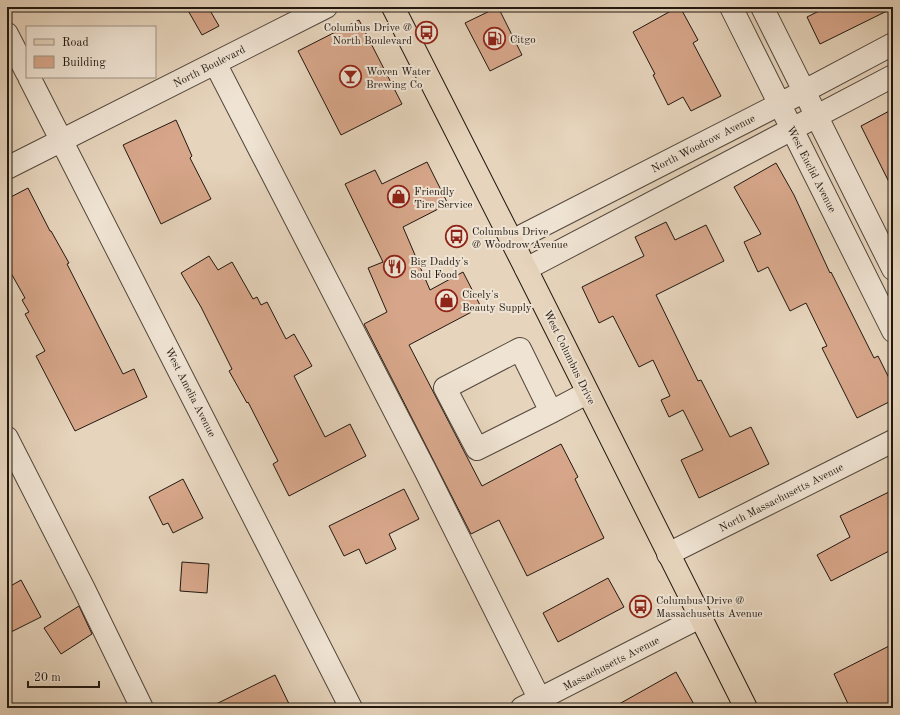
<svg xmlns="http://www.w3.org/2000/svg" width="900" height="715" font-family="'Old Standard TT',serif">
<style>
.building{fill:#d7a68a;stroke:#211810}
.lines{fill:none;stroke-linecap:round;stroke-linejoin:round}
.minor-casing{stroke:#52473b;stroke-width:24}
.major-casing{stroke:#211810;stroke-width:24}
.minor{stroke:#efe3d3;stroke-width:22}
.major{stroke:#e6d4bc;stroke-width:22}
.labels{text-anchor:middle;stroke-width:4;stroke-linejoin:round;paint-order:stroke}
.poi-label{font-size:11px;fill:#211810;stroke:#efe3d3;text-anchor:start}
.street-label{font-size:11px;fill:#211810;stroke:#efe3d3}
</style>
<rect width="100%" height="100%" fill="#e6d4bc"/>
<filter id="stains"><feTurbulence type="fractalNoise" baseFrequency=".005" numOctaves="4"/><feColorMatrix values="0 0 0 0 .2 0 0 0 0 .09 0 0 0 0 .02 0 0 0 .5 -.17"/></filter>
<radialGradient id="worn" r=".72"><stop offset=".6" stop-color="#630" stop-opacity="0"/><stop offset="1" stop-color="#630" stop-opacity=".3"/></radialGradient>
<path class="building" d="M186,7H208L219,26L202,35Z
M498,7L522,55L490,71L465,23Z
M678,7H680L698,40L693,43L721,96L691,111L683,97L668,105L653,75L655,74L633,32Z
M827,7H893V8L820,44L807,17Z
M359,20L402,104L341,135L298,51Z
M893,109V190L861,126Z
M176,120L192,156L190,158L211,199L161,224L123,145Z
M427,162L448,204L403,227L430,290L463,272L481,307L409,345L482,486L561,444L578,477L575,479L604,538L527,576L499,520L471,534L364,324L387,312L368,268L383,262L345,184L375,170L382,184Z
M776,163L794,195L830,273L831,272L874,358L878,356L893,386V400L857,418L822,348L827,346L806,303L790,311L768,267L758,272L744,242L761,234L734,187Z
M28,188L50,231H51L69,263L67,264L123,374L134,369L147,397L75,431L36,356L45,351L25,314L29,312L22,300L25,298L7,266V199Z
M666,222L675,240L706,225L724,261L656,295L698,381L701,380L730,437L751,427L769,464L699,498L681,460L703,450L683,410L669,417L661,400L670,396L653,360L639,367L613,316L599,323L582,287L644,256L635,237Z
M209,256L218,270L232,262L253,299L257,297L261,305L267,302L286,339L294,334L312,366L294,376L325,437L350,424L366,456L289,496L273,464L278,461L248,402L247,403L229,371L232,369L201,307L181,273Z
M183,479L203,518L173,533L168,523L163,525L149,497Z
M404,489L419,519L389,534L396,549L366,564L359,549L344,556L329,526Z
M893,490V549L831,581L817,555L850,537L840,516Z
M182,562L209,564L207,593L180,591Z
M608,578L624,607L558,642L543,613Z
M21,580L41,617L7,634V588Z
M79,606L92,634L61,654L44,628Z
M893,644V708H850L834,674Z
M676,672L696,708H612Z
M275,675L291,708H208Z"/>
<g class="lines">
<defs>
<path id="minor" d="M731,7L893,331
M762,7L893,269
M7,34L27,73
M215,63L425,470L544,708
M29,77L351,708
M7,168L326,7
M512,241L780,104L893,44
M526,269L893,76
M551,412L520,349L445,388L477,449L551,412L587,393
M7,438L84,589L142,708
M668,554L893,441
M522,708L700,617"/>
<path id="major" d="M393,7L526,269L746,708"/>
</defs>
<use href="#minor" class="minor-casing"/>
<use href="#major" class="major-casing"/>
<use href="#minor" class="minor"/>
<use href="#major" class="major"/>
</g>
<defs>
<symbol id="bus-ring" viewBox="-11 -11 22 22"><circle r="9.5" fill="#efe3d3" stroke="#8f2418" stroke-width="1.5"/><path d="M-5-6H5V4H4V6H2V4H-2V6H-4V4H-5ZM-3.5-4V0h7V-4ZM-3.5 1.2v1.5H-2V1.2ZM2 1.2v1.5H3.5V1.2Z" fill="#8f2418"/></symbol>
<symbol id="fuel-ring" viewBox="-11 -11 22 22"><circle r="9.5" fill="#efe3d3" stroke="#8f2418" stroke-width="1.5"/><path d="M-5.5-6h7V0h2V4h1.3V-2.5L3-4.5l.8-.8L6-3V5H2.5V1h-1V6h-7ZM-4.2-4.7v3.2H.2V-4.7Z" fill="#8f2418"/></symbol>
<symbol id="bar-ring" viewBox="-11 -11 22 22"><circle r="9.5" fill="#efe3d3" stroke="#8f2418" stroke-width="1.5"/><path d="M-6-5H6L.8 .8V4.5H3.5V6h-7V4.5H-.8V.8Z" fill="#8f2418"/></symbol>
<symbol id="shop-ring" viewBox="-11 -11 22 22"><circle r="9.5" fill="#efe3d3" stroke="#8f2418" stroke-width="1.5"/><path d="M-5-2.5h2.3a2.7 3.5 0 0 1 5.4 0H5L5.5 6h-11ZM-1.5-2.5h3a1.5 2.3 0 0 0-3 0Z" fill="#8f2418"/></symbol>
<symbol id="restaurant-ring" viewBox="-11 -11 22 22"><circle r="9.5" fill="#efe3d3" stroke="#8f2418" stroke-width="1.5"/><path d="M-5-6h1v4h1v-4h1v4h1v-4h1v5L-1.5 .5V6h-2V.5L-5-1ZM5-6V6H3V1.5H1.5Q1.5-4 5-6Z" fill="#8f2418"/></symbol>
</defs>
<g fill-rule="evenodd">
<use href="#bus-ring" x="414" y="20" width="25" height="25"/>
<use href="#fuel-ring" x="482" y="26" width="25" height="25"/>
<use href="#bar-ring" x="338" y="64" width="25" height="25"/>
<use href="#shop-ring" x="386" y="184" width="25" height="25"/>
<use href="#bus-ring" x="444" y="224" width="25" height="25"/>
<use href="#restaurant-ring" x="382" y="254" width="25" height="25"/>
<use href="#shop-ring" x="434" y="288" width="25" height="25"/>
<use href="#bus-ring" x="628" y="594" width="25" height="25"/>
</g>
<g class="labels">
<g class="poi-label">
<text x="412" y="31" text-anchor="end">Columbus Drive @<tspan x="412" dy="13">North Boulevard</tspan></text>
<text x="510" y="43">Citgo</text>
<text x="366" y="75">Woven Water<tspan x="366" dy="13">Brewing Co</tspan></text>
<text x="414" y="195">Friendly<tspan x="414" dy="13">Tire Service</tspan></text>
<text x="472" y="235">Columbus Drive<tspan x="472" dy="13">@ Woodrow Avenue</tspan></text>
<text x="410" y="265">Big Daddy's<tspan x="410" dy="13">Soul Food</tspan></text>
<text x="462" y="298">Cicely's<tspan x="462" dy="13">Beauty Supply</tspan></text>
<text x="656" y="604">Columbus Drive @<tspan x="656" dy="13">Massachusetts Avenue</tspan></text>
</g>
<g class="street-label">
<text transform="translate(209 66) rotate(-27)" y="4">North Boulevard</text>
<text transform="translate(703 143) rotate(-27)" y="4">North Woodrow Avenue</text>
<text transform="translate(812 169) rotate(63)" y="4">West Euclid Avenue</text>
<text transform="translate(570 357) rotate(64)" y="4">West Columbus Drive</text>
<text transform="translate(191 392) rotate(63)" y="4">West Amelia Avenue</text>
<text transform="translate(781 497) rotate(-27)" y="4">North Massachusetts Avenue</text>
<text transform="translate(611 663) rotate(-27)" y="4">Massachusetts Avenue</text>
</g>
</g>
<rect width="900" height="715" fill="none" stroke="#e6d4bc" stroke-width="24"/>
<rect x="8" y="8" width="884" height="699" fill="none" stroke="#211810" stroke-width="2"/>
<rect x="12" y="12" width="876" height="691" fill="none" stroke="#211810"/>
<rect x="26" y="26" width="130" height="52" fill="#efe3d3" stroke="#9d9285"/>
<rect x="34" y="39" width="20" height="6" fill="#e6d4bc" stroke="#9d9285"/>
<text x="62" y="46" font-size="12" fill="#211810">Road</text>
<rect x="34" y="56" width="20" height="12" fill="#d7a68a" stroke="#9d9285"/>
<text x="62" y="66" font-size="12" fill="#211810">Building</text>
<path d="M28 681v6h71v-6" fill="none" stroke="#211810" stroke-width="2"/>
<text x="34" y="681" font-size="12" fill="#211810" stroke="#efe3d3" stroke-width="3" paint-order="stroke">20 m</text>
<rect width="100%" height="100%" filter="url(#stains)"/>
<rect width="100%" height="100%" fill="url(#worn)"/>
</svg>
